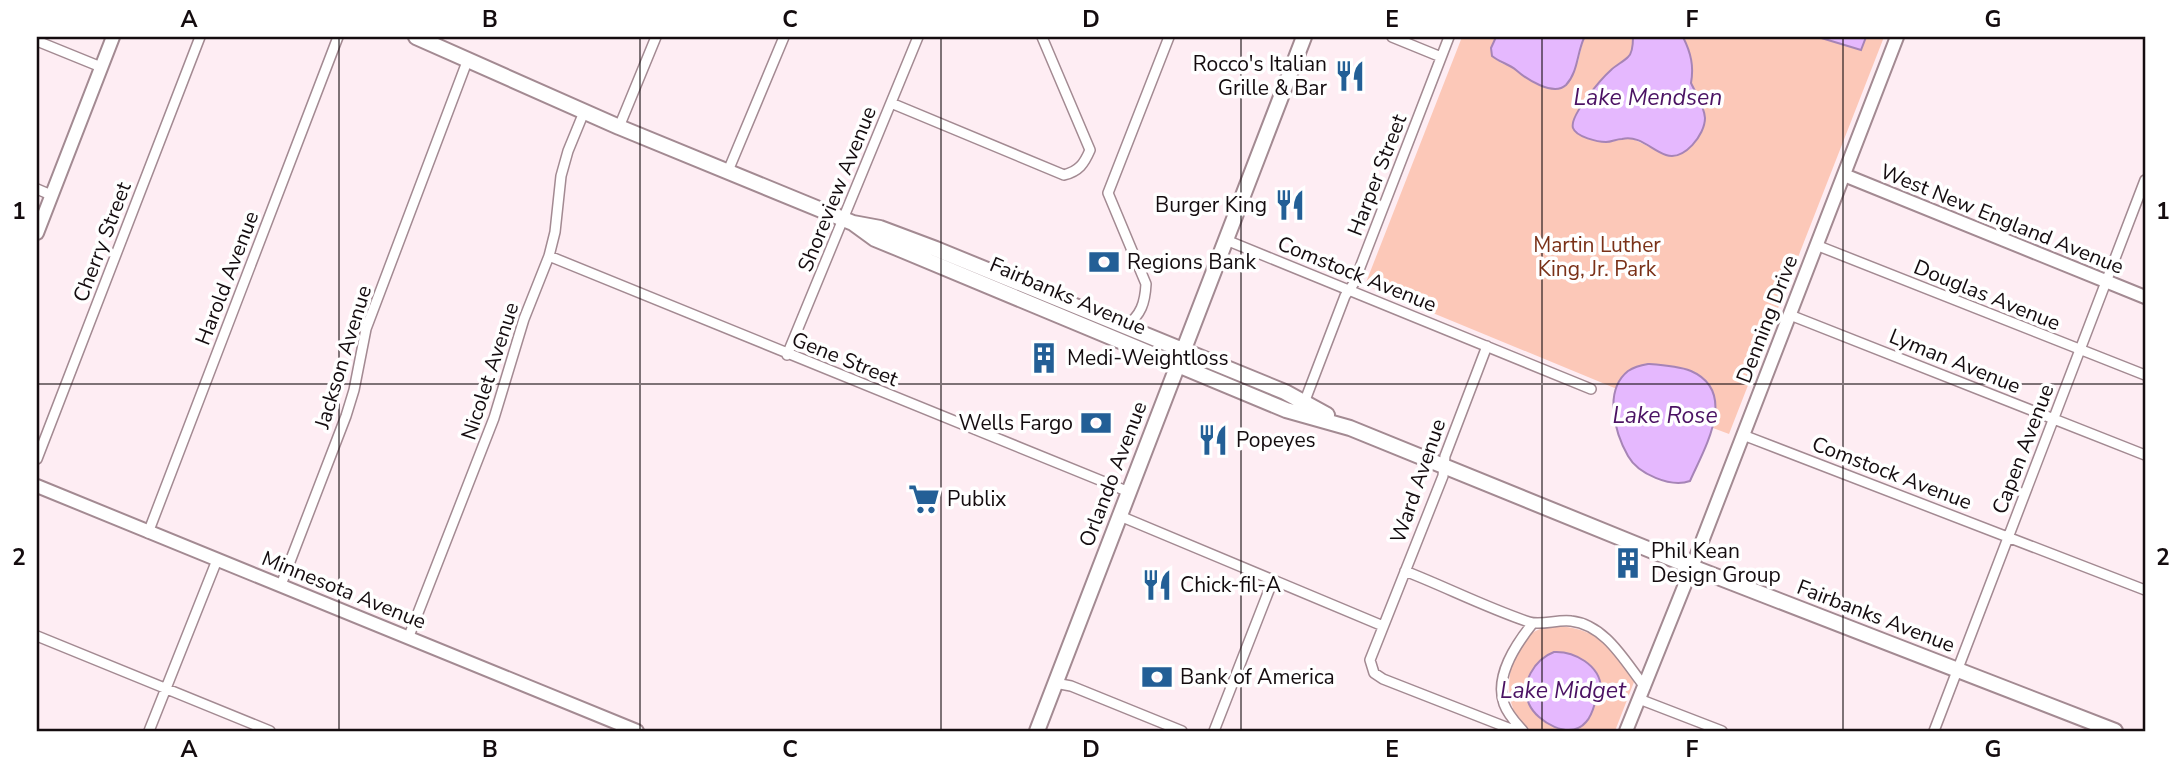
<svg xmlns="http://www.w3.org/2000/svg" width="2182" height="768" font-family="'Nunito Sans',sans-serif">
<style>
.green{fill:#fcc8b8;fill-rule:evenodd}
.water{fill:#e5b8fe;stroke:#a684b6;stroke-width:2}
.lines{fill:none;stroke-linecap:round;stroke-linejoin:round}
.street-casing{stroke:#a38a92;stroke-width:12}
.secondary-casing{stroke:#a38a92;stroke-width:16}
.primary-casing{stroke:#a38a92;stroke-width:18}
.street{stroke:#fff;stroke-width:9}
.secondary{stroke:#fff;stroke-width:12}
.primary{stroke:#fff;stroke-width:14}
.grid{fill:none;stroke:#140c0f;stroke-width:2;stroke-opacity:0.55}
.labels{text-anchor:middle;stroke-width:7;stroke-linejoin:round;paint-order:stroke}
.poi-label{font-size:21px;fill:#140c0f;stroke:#fff;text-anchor:start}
.street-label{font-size:21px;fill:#140c0f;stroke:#fff}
.park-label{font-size:21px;fill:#7a3118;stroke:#fff}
.water-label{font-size:23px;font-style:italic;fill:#4b1263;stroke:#fff}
.neatline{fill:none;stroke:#140c0f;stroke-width:2.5}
.grid-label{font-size:23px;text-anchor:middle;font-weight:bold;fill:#140c0f}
</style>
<rect width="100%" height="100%" fill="#feedf3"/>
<path class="green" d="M1462,37H1496L1491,48L1492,56L1501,63L1514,68L1548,88L1578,62L1584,37H1633V45L1629,57L1607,73L1580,108L1573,123L1576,132L1592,140L1612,142L1623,138L1633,139L1660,152L1703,128C1705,111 1698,98 1691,83C1695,66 1691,52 1683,37H1818L1861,50L1866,37H1884L1729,434L1713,428L1716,413L1692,371L1648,364L1622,377L1617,389L1365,285Z
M1567,627C1604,633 1615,652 1634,682L1615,731C1600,731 1538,735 1529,729C1497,709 1506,641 1540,629C1548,626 1559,627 1567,627ZM1601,690L1580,728C1558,734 1537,719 1527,700Z"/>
<path class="water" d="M1496,37H1584V38C1577,53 1578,72 1566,85C1553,97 1525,78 1516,70C1509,64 1499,62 1492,56L1491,48Z
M1633,37H1683C1691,53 1694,66 1691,83C1696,94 1704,105 1705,118C1705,135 1684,161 1666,155C1651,150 1640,135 1622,139C1616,139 1612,142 1606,142C1598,142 1576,137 1573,128C1569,116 1602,78 1611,70C1616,65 1623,62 1628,57C1633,53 1633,43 1633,37Z
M1818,37H1866L1861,50Z
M1648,364C1662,365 1678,366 1691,371C1739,392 1704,449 1690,481C1671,488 1638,474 1628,456C1615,433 1603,391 1628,371C1634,367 1642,365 1648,364Z
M1554,652C1574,651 1600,665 1601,688C1601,693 1597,698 1595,703C1593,710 1591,717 1586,722C1570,741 1537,722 1529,704C1519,684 1535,659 1554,652Z"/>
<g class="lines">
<defs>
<path id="street" d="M1392,37L1441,57
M37,41L101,67
M891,103L1064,175C1079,171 1084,164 1090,150L1042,37
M619,127L656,37
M728,171L784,37
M37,189L51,195
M1226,240L1591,389
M1816,245L2145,375
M549,256L1129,492
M1790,315L2145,455
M1126,326C1141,315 1145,303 1146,284L1108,193L1169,37
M1487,346L1445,456L1443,476L1370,660L1374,673L1383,679L1516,731
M787,355L918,37
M1304,403L1345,296L1354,283L1449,37
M1743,435L2145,590
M37,459L200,37
M1120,516L1383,626
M148,533L338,37
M1405,571C1446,587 1487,608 1529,622C1541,626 1558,619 1571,621C1606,625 1625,662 1645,687
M281,585L346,416L354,390L366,329L468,59
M37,636L270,731
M409,636L494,418L524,319L549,256L555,232L561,176L568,151L584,112
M1055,683L1071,686L1182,731
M1639,699L1722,731
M149,731L217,560
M1214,731L1273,580
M1523,731C1516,723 1508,715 1504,704C1494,676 1516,644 1533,623
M1934,731L2145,180"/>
<path id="secondary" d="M1844,175L2145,297
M37,233L113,37
M37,486L637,731
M1626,731L1696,557L1897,37"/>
<path id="primary" d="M416,37L619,127L853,223L880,228L936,249L1285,392L1327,415
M853,223L875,239L897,248L1286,410L1350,428L1692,567L2115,731
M1037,731L1304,37"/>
</defs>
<use href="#street" class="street-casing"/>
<use href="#secondary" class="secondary-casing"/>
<use href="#primary" class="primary-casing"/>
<use href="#street" class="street"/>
<use href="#secondary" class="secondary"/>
<use href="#primary" class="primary"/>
</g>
<path class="grid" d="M339,37V731M640,37V731M941,37V731M1241,37V731M1542,37V731M1843,37V731M37,384H2145"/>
<defs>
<symbol id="restaurant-bare" viewBox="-9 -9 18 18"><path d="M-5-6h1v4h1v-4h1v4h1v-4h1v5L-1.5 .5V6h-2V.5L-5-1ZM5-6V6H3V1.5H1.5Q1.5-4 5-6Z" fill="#235f96" stroke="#fff" stroke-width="2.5" paint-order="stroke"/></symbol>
<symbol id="bank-bare" viewBox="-9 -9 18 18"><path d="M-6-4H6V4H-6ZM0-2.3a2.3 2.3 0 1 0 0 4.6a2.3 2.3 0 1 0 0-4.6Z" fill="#235f96" stroke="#fff" stroke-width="2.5" paint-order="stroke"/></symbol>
<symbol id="building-bare" viewBox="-9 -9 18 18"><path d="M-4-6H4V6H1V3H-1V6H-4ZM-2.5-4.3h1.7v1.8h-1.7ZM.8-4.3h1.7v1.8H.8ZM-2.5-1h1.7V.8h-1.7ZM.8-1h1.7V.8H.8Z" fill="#235f96" stroke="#fff" stroke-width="2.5" paint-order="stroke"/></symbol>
<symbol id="supermarket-bare" viewBox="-9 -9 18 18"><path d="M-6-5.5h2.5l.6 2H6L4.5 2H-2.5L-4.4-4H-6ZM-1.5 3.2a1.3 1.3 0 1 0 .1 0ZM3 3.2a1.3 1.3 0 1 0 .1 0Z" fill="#235f96" stroke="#fff" stroke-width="2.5" paint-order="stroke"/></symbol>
</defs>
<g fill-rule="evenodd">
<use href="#restaurant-bare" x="1328" y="54" width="44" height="44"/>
<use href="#restaurant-bare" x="1268" y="183" width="44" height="44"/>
<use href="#bank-bare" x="1082" y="240" width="44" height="44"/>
<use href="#building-bare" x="1022" y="336" width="44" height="44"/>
<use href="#bank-bare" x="1074" y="401" width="44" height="44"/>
<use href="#restaurant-bare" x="1191" y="418" width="44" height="44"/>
<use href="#supermarket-bare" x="902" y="477" width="44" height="44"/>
<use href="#building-bare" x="1606" y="541" width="44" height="44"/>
<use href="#restaurant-bare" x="1135" y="563" width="44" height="44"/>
<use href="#bank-bare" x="1135" y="655" width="44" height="44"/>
</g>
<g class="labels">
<g class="poi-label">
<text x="1327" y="71" text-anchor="end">Rocco's Italian<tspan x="1327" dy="24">Grille &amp; Bar</tspan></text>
<text x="1267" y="212" text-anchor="end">Burger King</text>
<text x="1127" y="269">Regions Bank</text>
<text x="1067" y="365">Medi-Weightloss</text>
<text x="1073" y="430" text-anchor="end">Wells Fargo</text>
<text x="1236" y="447">Popeyes</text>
<text x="947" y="506">Publix</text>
<text x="1651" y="558">Phil Kean<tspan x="1651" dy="24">Design Group</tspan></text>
<text x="1180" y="592">Chick-fil-A</text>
<text x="1180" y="684">Bank of America</text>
</g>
<g class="street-label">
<text transform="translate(1377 175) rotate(-69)" y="7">Harper Street</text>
<text transform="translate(837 189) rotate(-68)" y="7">Shoreview Avenue</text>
<text transform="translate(2002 219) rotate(22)" y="7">West New England Avenue</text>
<text transform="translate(102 242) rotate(-69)" y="7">Cherry Street</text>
<text transform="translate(1357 274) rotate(22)" y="7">Comstock Avenue</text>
<text transform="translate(227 278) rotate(-69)" y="7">Harold Avenue</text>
<text transform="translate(1987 295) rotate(22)" y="7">Douglas Avenue</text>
<text transform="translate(1068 296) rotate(23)" y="7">Fairbanks Avenue</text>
<text transform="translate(1767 319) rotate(-69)" y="7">Denning Drive</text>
<text transform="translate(343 357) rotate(-73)" y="7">Jackson Avenue</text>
<text transform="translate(845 359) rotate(22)" y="7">Gene Street</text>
<text transform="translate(1955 361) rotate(22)" y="7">Lyman Avenue</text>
<text transform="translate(490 371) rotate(-72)" y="7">Nicolet Avenue</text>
<text transform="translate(2023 449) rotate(-69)" y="7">Capen Avenue</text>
<text transform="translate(1892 473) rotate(21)" y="7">Comstock Avenue</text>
<text transform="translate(1113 474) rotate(-69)" y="7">Orlando Avenue</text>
<text transform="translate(1418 481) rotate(-71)" y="7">Ward Avenue</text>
<text transform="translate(344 590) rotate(22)" y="7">Minnesota Avenue</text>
<text transform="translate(1876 616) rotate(21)" y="7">Fairbanks Avenue</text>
</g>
<g class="park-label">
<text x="1597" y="252">Martin Luther<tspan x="1597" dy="24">King, Jr. Park</tspan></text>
</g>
<g class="water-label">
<text x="1648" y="105">Lake Mendsen</text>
<text x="1665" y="423">Lake Rose</text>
<text x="1563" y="698">Lake Midget</text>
</g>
</g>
<rect width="2182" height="768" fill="none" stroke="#ffffff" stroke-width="77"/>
<rect x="38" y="38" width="2106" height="692" class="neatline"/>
<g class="grid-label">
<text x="189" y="27">A</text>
<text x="490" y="27">B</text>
<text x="790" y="27">C</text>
<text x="1091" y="27">D</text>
<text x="1392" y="27">E</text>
<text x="1692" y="27">F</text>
<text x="1993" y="27">G</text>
<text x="19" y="219">1</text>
<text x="2163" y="219">1</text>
<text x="19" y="565">2</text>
<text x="2163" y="565">2</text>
<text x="189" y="757">A</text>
<text x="490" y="757">B</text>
<text x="790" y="757">C</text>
<text x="1091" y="757">D</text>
<text x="1392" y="757">E</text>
<text x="1692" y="757">F</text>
<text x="1993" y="757">G</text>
</g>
</svg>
